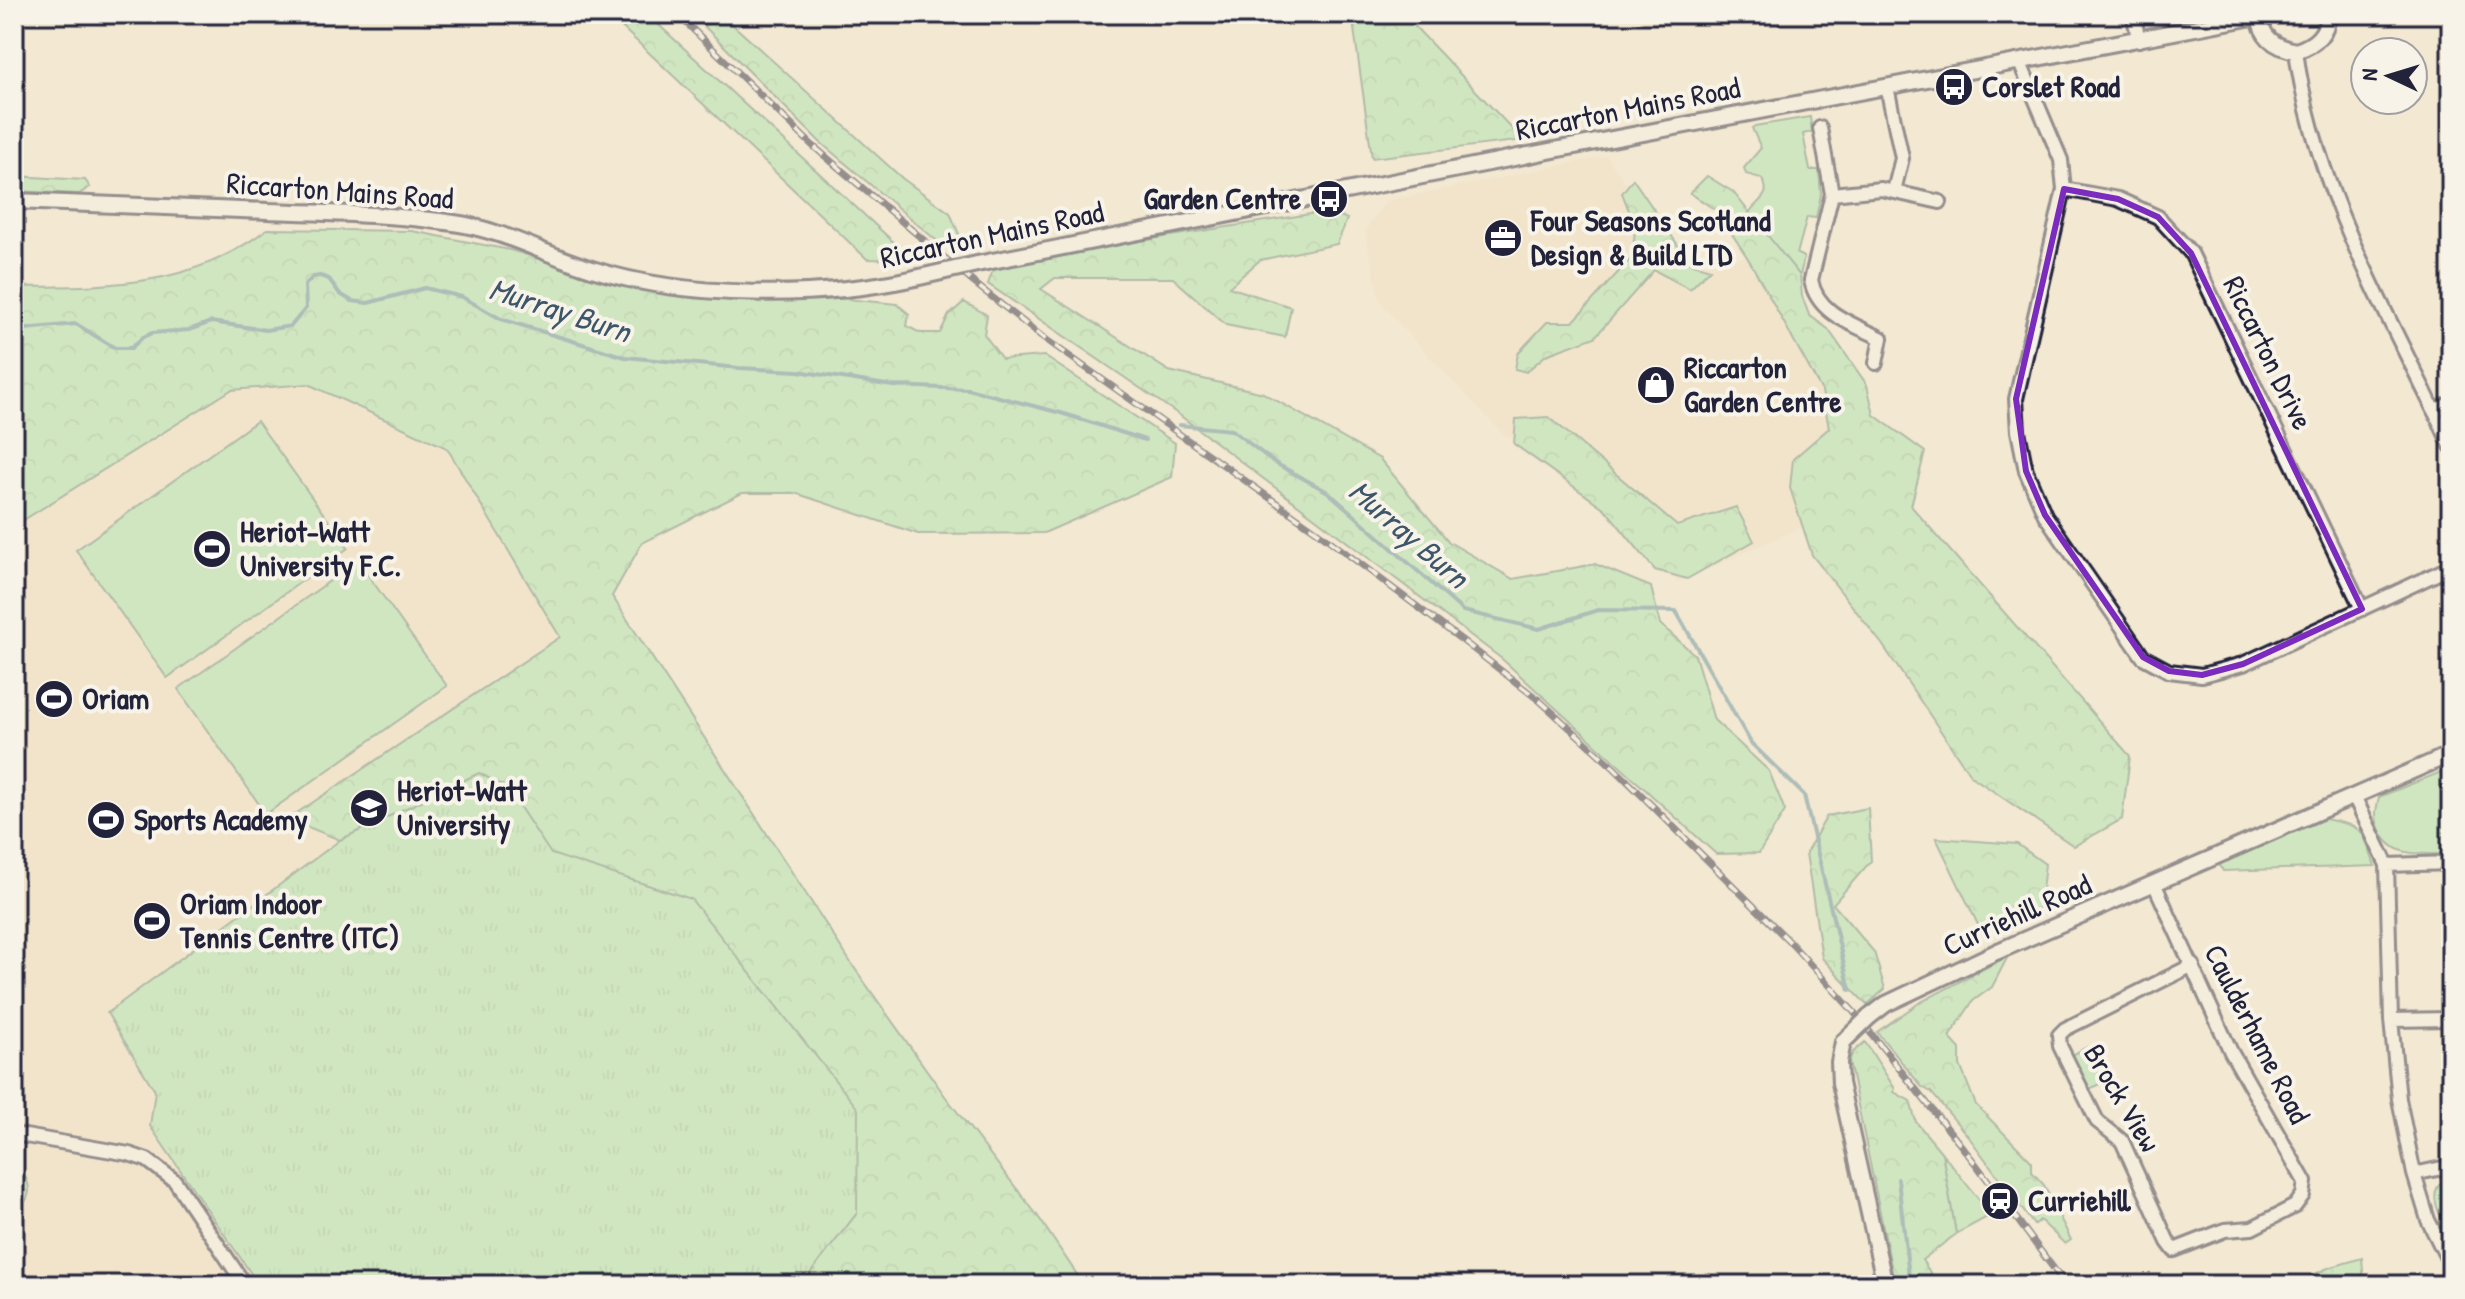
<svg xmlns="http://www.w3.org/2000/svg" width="2465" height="1299" font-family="'Patrick Hand',sans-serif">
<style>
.built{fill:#f1e1c3}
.grass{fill:#a7e5ac;stroke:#648474;stroke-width:2}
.forest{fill:url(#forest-crowns);stroke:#648474;stroke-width:2}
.park{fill:url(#park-tufts);stroke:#648474;stroke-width:2}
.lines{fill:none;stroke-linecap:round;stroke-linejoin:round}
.stream{stroke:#5a8a99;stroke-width:4}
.minor-casing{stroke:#22223b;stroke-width:18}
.tertiary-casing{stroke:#22223b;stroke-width:20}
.minor{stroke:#f7f3e8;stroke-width:12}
.tertiary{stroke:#f7f3e8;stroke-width:14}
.rail-casing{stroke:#22223b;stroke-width:7}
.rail{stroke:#f7f3e8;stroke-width:4;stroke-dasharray:12;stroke-linecap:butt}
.tertiary-bridge-casing{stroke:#22223b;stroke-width:20;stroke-linecap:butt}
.tertiary-bridge{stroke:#f7f3e8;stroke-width:14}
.marked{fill:none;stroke:#7b2cbf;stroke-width:6;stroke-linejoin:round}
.labels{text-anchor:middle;stroke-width:8;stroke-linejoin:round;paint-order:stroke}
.poi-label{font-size:30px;font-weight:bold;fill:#22223b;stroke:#f7f3e8;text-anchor:start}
.street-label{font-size:30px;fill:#22223b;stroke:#f7f3e8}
.water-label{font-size:32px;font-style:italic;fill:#3e566a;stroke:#f7f3e8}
</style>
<defs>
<pattern id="forest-crowns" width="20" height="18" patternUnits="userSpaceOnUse" patternTransform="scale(2)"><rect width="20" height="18" fill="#a7e5ac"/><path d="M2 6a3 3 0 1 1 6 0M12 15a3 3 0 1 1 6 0" fill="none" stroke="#8fc495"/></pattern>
<pattern id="park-tufts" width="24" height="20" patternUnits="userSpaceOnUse" patternTransform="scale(2)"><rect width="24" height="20" fill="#a7e5ac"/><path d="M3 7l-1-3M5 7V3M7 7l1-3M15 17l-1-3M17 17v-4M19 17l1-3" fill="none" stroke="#8fc495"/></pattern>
</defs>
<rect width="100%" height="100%" fill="#f3e8d2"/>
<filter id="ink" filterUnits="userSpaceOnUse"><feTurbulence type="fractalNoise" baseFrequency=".0125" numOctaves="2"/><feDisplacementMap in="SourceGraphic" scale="16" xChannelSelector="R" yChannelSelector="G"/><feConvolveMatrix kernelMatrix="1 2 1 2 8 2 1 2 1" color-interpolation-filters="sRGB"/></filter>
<g filter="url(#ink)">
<path class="built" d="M1607,156L1683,268L1760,254L1843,356L1865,499L1678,582L1576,461L1504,435L1404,329L1380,301L1365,230L1386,201Z
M327,283L1084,1285H14V331Z"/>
<path class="grass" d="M1810,117L1812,132L1803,134L1810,170H1819L1821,194L1816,218L1807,217L1797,254L1804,257L1800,276L1749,213C1757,200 1774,196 1761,178L1746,174L1744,168L1761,148L1752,128L1755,126Z
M257,421L348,548L167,678L76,550Z
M358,561L447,686L266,814L178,689Z
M2451,768V854C2421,853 2392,860 2379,828C2374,816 2376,810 2379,797Z
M2325,819C2365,827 2362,829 2375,866L2223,871L2219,864Z
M1942,1153L1991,1215L1956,1234Z
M14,1158C27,1179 40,1194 14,1212Z
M2451,1178V1240C2443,1221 2420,1187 2451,1178Z"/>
<path class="forest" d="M608,14H647L913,260L867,259Z
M692,14H721L903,179L950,213L962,241L943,246L820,142Z
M1352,14H1403L1515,132L1517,141L1372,158Z
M14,176L85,180L90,187L79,194L14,191Z
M1707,176L1733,192L1800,276L1802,296L1809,315L1828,329L1867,385L1874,415L1925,452L1911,506L2130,756L2122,819L2074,846L1971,776L1882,644L1812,555L1790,488L1793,459L1829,428L1822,391L1749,260L1717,211L1690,193Z
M1633,179L1690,263L1710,269L1690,289L1654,270L1595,337L1546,355L1526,372L1515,369L1518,353L1547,322H1573L1633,256L1635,226L1622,193Z
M1329,211L1347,219L1337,244L1260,260L1229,287L1291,307L1285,337L1226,325L1173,278H1055L1041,289L1169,371L1263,393L1380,459L1449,542L1513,579L1595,564L1651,587L1660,624L1695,655L1714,720L1769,771L1785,811L1759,853L1716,854L1502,659L1178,414L988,284L993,270L1139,241Z
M267,229L412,231L510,250L659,293L784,299H845L897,304L909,314L907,326L920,333H940L949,315L964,302L987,315L984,334L1002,359L1044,356L1175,443L1172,477L1044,533L918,534L795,493H742L642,543L612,596L853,966L945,1096L1037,1215L1084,1285H801L857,1213L691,899L550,854L507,788L479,773L340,840L288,819L560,637L447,448L308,384L231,390L14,526V287C106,286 191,289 267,229Z
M1549,417L1677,526L1736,507L1754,541L1687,579L1655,570L1605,509L1514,444L1516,419Z
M1868,808L1871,861L1833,904L1874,952L1885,989L1867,1005L1822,958L1806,853L1827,816Z
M1936,838L2017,844L2045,864L2040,908L1981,931Z
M2008,956L1992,987L1973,1001L1949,1037L1960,1049V1065L1976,1105L2032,1162V1172L2044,1185L2071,1240L2065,1244L2040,1220L2034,1225L1968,1136L1931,1092L1922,1087L1877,1032L1919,1003Z
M1865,1042L1895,1089L1894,1092L1910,1101L1916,1122L1942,1153L1956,1234L1922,1260L1938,1285H1895L1849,1061L1853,1052Z
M2362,1258L2364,1285H2292L2328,1268Z"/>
<path class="park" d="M479,773L507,788L551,854L691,899L858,1109L857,1213L801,1285H259L150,1126L155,1091L107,1013L340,840Z
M2087,1047L2105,1081L2090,1089L2072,1055Z"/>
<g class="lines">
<path class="stream" d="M14,330L76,324L115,348H131L143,337L152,333L189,330L211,322L266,330L291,326L306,308L305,285L313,277L320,276L329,279L340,294L352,301L368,303L425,288L462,297L501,319L625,357L739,368L798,371L893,386L968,389L1061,413L1145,440
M1179,425L1232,430L1275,463L1328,492L1463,611L1539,629L1598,610L1676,611L1751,743L1804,795L1850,990
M1898,1179L1910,1285"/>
<defs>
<path id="minor" d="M2133,14L2139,40
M2296,51C2314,192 2392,319 2451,446
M2020,63L2061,160L2064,189L2016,399L2018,431L2026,471L2045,515L2143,657L2169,671L2202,675L2243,664L2451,567
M1887,87L1902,158L1894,191
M1820,128L1832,194
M2064,189L2118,199L2158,217L2191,253L2362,609
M1876,363L1881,338C1853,324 1817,314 1811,280L1832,194L1881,189L1940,202
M2435,411L2451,403
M2354,796L2387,865L2391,1020L2399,1099L2414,1174L2428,1220L2451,1266
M2387,865L2451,863
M2154,883L2231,1052L2305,1182L2303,1195L2295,1206L2252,1228L2225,1230L2174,1250L2168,1242L2122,1141L2097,1121L2060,1046L2059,1035L2065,1029L2193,965
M2391,1020L2451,1019
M14,1134L129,1154L147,1160L175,1181L245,1285
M2414,1174L2451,1166"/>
<path id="tertiary" d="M2259,14C2261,37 2274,47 2296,51C2315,45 2327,34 2328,14
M14,201C99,204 183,208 268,211C330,213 393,214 454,223C503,230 546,255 592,269C685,299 819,299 915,278
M977,264L1554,150L2258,16
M1869,1017L1886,1004L1996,952L2451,754
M1843,1042L1839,1062L1840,1083L1885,1285"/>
</defs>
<use href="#minor" class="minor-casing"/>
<use href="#tertiary" class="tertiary-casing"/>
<use href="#minor" class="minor"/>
<use href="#tertiary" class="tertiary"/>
<defs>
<path id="rail" d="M677,14L812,145L973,282L1041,336L1322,535L1463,641L1540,701L1614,768L1787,939L1853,1011L1975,1163L2066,1285"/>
</defs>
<use href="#rail" class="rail-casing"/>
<use href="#rail" class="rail"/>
<defs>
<path id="tertiary-bridge" d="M915,278L977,264
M1843,1042L1869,1017"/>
</defs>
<use href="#tertiary-bridge" class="tertiary-bridge-casing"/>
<use href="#tertiary-bridge" class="tertiary-bridge"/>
</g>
</g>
<path d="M0 0H2465V1299H0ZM2064,189L2118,199L2158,217L2191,253L2362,609L2243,664L2202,675L2169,671L2143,657L2045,515L2026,471L2016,399Z" fill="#f3e8d2" fill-opacity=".55" fill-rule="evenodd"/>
<path class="marked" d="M2064,189L2118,199L2158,217L2191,253L2362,609L2243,664L2202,675L2169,671L2143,657L2045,515L2026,471L2016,399Z"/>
<defs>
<symbol id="bus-disc" viewBox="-11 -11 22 22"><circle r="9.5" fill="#22223b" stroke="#f7f3e8"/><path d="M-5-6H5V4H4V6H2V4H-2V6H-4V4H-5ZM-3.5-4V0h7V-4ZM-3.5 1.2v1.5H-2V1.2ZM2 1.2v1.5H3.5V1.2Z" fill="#fff"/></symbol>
<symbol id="office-disc" viewBox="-11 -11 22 22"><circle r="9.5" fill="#22223b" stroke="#f7f3e8"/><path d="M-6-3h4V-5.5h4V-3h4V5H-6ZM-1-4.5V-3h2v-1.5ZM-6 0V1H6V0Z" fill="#fff"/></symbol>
<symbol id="shop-disc" viewBox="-11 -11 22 22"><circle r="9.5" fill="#22223b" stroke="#f7f3e8"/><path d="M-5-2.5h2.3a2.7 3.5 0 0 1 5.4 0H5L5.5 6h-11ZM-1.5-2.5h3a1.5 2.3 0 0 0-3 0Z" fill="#fff"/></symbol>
<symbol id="stadium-disc" viewBox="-11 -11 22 22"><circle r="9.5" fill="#22223b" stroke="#f7f3e8"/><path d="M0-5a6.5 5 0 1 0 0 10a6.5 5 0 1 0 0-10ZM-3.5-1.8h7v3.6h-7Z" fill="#fff"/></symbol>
<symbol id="university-disc" viewBox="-11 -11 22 22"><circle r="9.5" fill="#22223b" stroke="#f7f3e8"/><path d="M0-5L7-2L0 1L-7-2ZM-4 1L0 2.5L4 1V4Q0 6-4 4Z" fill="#fff"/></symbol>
<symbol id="station-disc" viewBox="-11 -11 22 22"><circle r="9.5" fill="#22223b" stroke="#f7f3e8"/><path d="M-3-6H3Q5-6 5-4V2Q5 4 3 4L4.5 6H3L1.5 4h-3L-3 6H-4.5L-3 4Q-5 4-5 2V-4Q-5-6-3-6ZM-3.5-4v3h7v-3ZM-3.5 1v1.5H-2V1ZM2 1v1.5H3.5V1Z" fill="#fff"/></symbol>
</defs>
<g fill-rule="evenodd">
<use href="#bus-disc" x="1932" y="65" width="44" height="44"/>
<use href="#bus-disc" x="1307" y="177" width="44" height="44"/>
<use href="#office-disc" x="1481" y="216" width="44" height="44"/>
<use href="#shop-disc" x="1634" y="363" width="44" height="44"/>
<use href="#stadium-disc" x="190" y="527" width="44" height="44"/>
<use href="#stadium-disc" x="32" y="677" width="44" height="44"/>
<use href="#university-disc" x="347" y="786" width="44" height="44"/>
<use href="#stadium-disc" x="84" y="798" width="44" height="44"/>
<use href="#stadium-disc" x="130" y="899" width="44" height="44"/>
<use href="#station-disc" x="1978" y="1179" width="44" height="44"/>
</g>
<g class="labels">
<g class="poi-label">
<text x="1982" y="97">Corslet Road</text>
<text x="1301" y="209" text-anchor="end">Garden Centre</text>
<text x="1531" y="231">Four Seasons Scotland<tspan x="1531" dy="34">Design &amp; Build LTD</tspan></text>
<text x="1684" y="378">Riccarton<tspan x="1684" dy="34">Garden Centre</tspan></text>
<text x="240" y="542">Heriot-Watt<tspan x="240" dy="34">University F.C.</tspan></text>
<text x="82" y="709">Oriam</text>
<text x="397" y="801">Heriot-Watt<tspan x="397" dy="34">University</tspan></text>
<text x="134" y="830">Sports Academy</text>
<text x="180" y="914">Oriam Indoor<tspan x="180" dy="34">Tennis Centre (ITC)</tspan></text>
<text x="2028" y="1211">Curriehill</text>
</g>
<g class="street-label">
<text transform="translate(1628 109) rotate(-11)" y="10">Riccarton Mains Road</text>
<text transform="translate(340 191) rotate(4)" y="10">Riccarton Mains Road</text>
<text transform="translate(992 235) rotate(-12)" y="10">Riccarton Mains Road</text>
<text transform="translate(2268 353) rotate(64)" y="10">Riccarton Drive</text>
<text transform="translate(2017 915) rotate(-24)" y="10">Curriehill Road</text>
<text transform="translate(2257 1034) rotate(63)" y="10">Caulderhame Road</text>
<text transform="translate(2122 1098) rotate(59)" y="10">Brock View</text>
</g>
<g class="water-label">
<text transform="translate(560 310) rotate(18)" y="11">Murray Burn</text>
<text transform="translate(1409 534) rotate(41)" y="11">Murray Burn</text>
</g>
</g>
<rect width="2465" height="1299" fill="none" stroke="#f7f3e8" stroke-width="48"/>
<rect x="24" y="24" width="2417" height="1251" fill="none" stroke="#22223b" stroke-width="3" filter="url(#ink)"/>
<g transform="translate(2389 76) rotate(274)"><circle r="38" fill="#f7f3e8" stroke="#a29fa3" stroke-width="2"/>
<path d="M0-6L14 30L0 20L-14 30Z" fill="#22223b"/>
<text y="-12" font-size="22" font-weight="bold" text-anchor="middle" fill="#22223b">N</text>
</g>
</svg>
